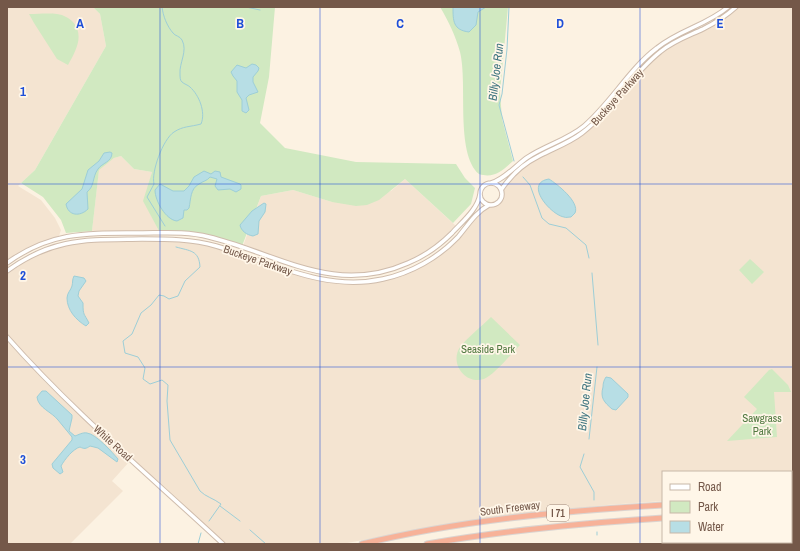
<svg xmlns="http://www.w3.org/2000/svg" width="800" height="551" font-family="'Archivo Narrow',sans-serif">
<style>
.residential{fill:#f4e4d1}
.green{fill:#d1e9c1}
.water{fill:#b7dee5;stroke:#9dced7}
.lines{fill:none;stroke-linecap:round;stroke-linejoin:round}
.stream{stroke:#9dced7;stroke-width:1}
.minor-casing{stroke:#cfbcac;stroke-width:5.5}
.highway-casing{stroke:#dbd4d0;stroke-width:7}
.minor{stroke:#fff;stroke-width:3.5}
.highway{stroke:#f7b299;stroke-width:5}
.grid{fill:none;stroke:#1d4ed8;stroke-width:1;stroke-opacity:0.55}
.labels{text-anchor:middle;stroke-width:3.5;stroke-linejoin:round;paint-order:stroke}
.shield{fill:#fff6e8;stroke:#9e8779;stroke-width:1}
.shield-label{font-size:10px;font-weight:bold;fill:#745849}
.street-label{font-size:11px;fill:#745849;stroke:#fff6e8}
.park-label{font-size:11px;fill:#517941;stroke:#fff6e8}
.water-label{font-size:12px;font-style:italic;fill:#3f7580;stroke:#fff6e8}
.grid-label{font-size:13px;text-anchor:middle;font-weight:bold;fill:#1d4ed8;stroke:#fff6e8;stroke-width:3.5;stroke-linejoin:round;paint-order:stroke}
</style>
<rect width="100%" height="100%" fill="#fcf2e2"/>
<path class="residential" d="M7,7H93L100,14L106,46L35,170L18,186L41,200L55,218L61,230L59,236L29,247L7,260Z
M736,7H793V493H791V472H663V501L606,505L447,524L342,544H225L79,408L37,367L7,334V274L37,255L60,246L88,242L167,241L194,243L195,241L288,270L335,282L383,279L418,266L447,246L477,214L490,205L498,202L501,198L504,186L518,170L587,129L659,52L701,30Z
M121,156L134,169L152,172L144,201L159,231H92L99,169L114,158Z
M405,179L456,226L428,251L398,267L376,272L346,274L323,272L243,246L261,196L293,190L332,202L391,191Z
M7,341L45,382L129,462L112,481L123,491L70,544H7Z"/>
<path class="green" d="M93,7H275L269,77L260,123L285,148L356,162L456,164L465,178L475,188L471,204L453,223L405,179L379,200L367,205L356,206L332,202L293,190L261,196L242,246C213,235 191,230 159,231L143,201L152,172L134,169L121,156L114,158L99,170L92,231L66,233L61,220L43,197L21,183L35,170L106,46L100,14Z
M440,7H508L500,92L502,119L513,161C503,170 494,179 479,174C455,153 468,84 460,52C456,37 448,20 440,7Z
M29,14C39,14 48,13 57,14C64,15 69,18 73,22C85,36 75,52 68,65L57,59L34,23Z
M750,259L764,272L752,284L739,270Z
M491,317L520,345C512,353 494,375 484,379C466,385 449,364 460,347C467,338 482,326 491,317Z
M772,369L788,385L791,392H774L777,437L727,441L757,409L744,397L769,370Z
M791,526H793V544H724L722,542H791Z"/>
<path class="water" d="M453,7H486L478,12L476,25L469,32C453,30 453,21 453,7Z
M252,64L256,65L259,68L258,71L253,77V82L258,92L249,95L246,98L249,110L246,113L242,111V100L237,92V81L233,76L231,72L237,65L246,68Z
M110,152L112,153C112,162 102,163 98,169C92,177 95,186 87,192L88,209C80,217 68,216 66,204L82,189L88,170L99,161L104,153Z
M204,171L211,174L215,171L220,172L221,177L240,184L241,185V189L236,192L230,189L218,190L215,186L217,179L210,177C207,181 203,181 199,184C190,189 191,199 189,208L187,210H184L183,218L177,221C166,220 155,201 155,190L160,184L173,191H184L189,186L194,177Z
M549,179C557,184 580,202 575,213C574,214 572,216 571,217C568,217 566,218 564,217C551,215 523,183 549,179Z
M264,203L266,204L265,212L259,221L258,234L253,236C247,235 241,231 240,225L252,211Z
M74,276L84,278L86,281L79,291L78,296L83,303C83,316 84,313 89,323L86,326C76,320 67,310 67,298C67,293 71,290 72,286C73,282 72,280 74,276Z
M606,377L611,378L628,394V397L616,410L612,409C604,402 600,398 603,387C603,383 604,380 606,377Z
M42,391H46L72,415V418L69,431L75,436C78,435 83,432 87,433C96,434 112,452 118,459L117,462L98,448L90,446C86,449 84,449 80,447C73,449 65,459 61,466L63,472L60,474L53,468L52,464L72,440V437C67,431 63,426 58,420C52,412 38,408 37,397Z"/>
<g class="lines">
<path class="stream" d="M162,7C163,16 167,26 173,33C175,36 180,36 182,40C188,51 179,63 180,74C180,76 180,81 182,82C184,84 188,85 190,87C199,95 206,112 201,124C190,127 183,126 174,132C163,139 151,172 154,184L147,197L165,226
M246,7L260,10
M509,7L507,49L502,94L499,105L514,161
M523,177L530,185L542,218L549,224L566,228L586,245L589,258
M176,247C190,251 199,250 200,267L185,281L178,296L169,299L164,296L159,295L151,305L141,313L132,334L123,341L125,353L138,357L145,368L143,379L150,384L162,380L168,385L167,401L170,440L200,491C206,497 213,498 221,504L209,521
M592,273L598,345
M589,439L597,367
M584,454L580,467L594,492V500
M220,506L240,521
M250,530L266,544
M597,532V535
M198,544L201,533"/>
<defs>
<path id="minor" d="M491,183C504,180 517,164 528,157C546,145 567,140 584,126C611,103 629,69 657,48C679,30 707,25 728,7
M480 194a11 11 0 1 1 22 0a11 11 0 1 1-22 0Z
M501,190C511,175 523,164 539,156C554,148 569,143 582,133C612,110 631,75 660,52C673,41 688,36 703,29C715,23 726,16 736,7
M7,263C51,231 88,233 140,233C163,233 186,231 209,237C279,254 334,296 408,263C425,256 439,246 452,233C462,222 478,209 480,194
M7,271C54,237 87,240 142,239C167,239 192,239 216,246C271,262 324,292 383,279C411,273 438,258 458,237C468,225 476,212 489,205
M7,337C73,412 150,476 223,544"/>
<path id="highway" d="M791,497H793
M791,510H793
M362,544C461,520 562,511 663,505
M427,544C506,530 584,523 663,518"/>
</defs>
<use href="#minor" class="minor-casing"/>
<use href="#highway" class="highway-casing"/>
<use href="#minor" class="minor"/>
<use href="#highway" class="highway"/>
</g>
<path class="grid" d="M160,7V544M320,7V544M480,7V544M640,7V544M7,184H793M7,367H793"/>
<g class="labels">
<rect class="shield" x="547" y="505" width="22" height="16" rx="3"/>
<g class="shield-label">
<text x="558" y="517">I 71</text>
</g>
<g class="street-label">
<text transform="translate(617 97) rotate(-48)" y="4">Buckeye Parkway</text>
<text transform="translate(258 260) rotate(19)" y="4">Buckeye Parkway</text>
<text transform="translate(113 443) rotate(42)" y="4">White Road</text>
<text transform="translate(510 508) rotate(-7)" y="4">South Freeway</text>
</g>
<g class="park-label">
<text x="488" y="353">Seaside Park</text>
<text x="762" y="422">Sawgrass<tspan x="762" dy="13">Park</tspan></text>
</g>
<g class="water-label">
<text transform="translate(496 72) rotate(-83)" y="4">Billy Joe Run</text>
<text transform="translate(585 402) rotate(-84)" y="4">Billy Joe Run</text>
</g>
</g>
<g class="grid-label">
<text x="80" y="28">A</text>
<text x="240" y="28">B</text>
<text x="400" y="28">C</text>
<text x="560" y="28">D</text>
<text x="720" y="28">E</text>
<text x="23" y="96">1</text>
<text x="23" y="280">2</text>
<text x="23" y="464">3</text>
</g>
<rect width="800" height="551" fill="none" stroke="#745849" stroke-width="16"/>
<rect x="662" y="471" width="130" height="72" fill="#fff6e8" stroke="#c7b7a8"/>
<rect x="670" y="484" width="20" height="6" fill="#ffffff" stroke="#c7b7a8"/>
<text x="698" y="491" font-size="12" fill="#745849">Road</text>
<rect x="670" y="501" width="20" height="12" fill="#d1e9c1" stroke="#c7b7a8"/>
<text x="698" y="511" font-size="12" fill="#745849">Park</text>
<rect x="670" y="521" width="20" height="12" fill="#b7dee5" stroke="#c7b7a8"/>
<text x="698" y="531" font-size="12" fill="#745849">Water</text>
</svg>
